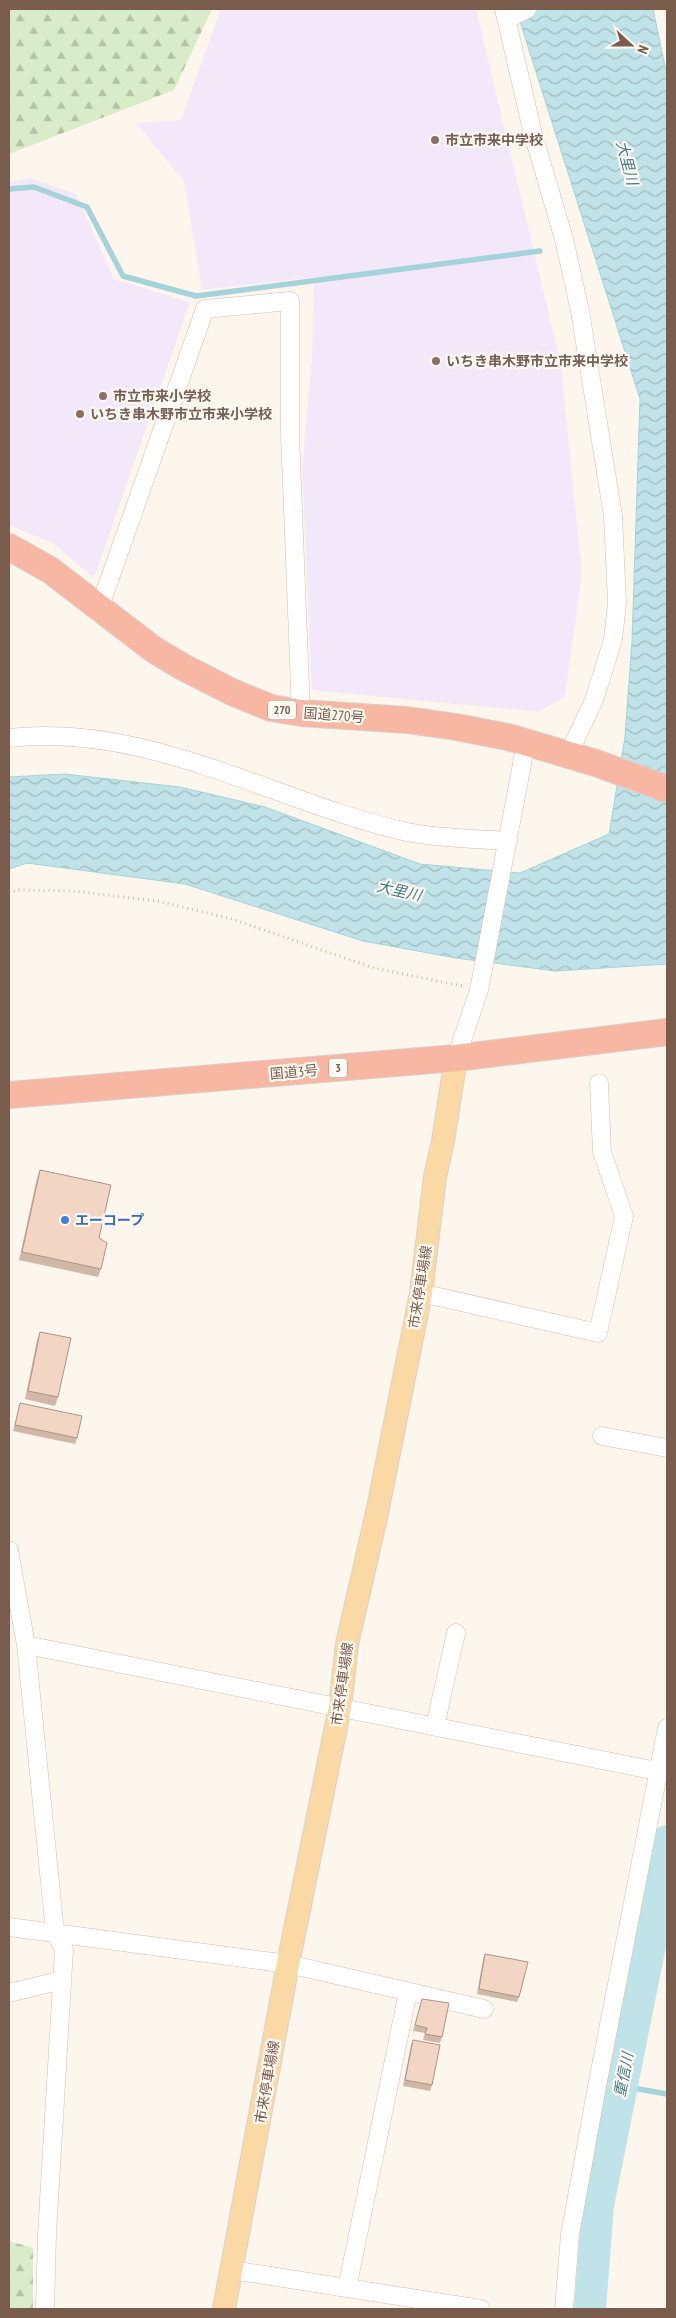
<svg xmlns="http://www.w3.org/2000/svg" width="676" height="2318" font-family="'PT Sans Narrow','Noto Sans JP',sans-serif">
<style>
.education{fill:#f3e8fa}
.forest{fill:url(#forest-firs)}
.water{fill:url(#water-waves);stroke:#a5d3da}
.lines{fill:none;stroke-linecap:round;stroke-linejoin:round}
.stream{stroke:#a5d3da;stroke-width:5.5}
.river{stroke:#bfe3e8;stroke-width:32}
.minor-casing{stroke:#d1beb0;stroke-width:19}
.major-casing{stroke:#dad1cd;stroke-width:24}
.highway-casing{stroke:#dad1cd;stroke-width:28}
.path{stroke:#d9b8a5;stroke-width:3;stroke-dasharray:1 4;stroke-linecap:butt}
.minor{stroke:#fff;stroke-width:18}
.major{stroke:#fbd9a5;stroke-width:22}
.highway{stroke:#f7b7a3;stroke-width:26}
.wall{fill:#d1b7a8}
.building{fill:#f3d5c3;stroke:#aa9588}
.education-dot{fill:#8d6e63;stroke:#fffaf3;stroke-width:2}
.shop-dot{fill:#3f7fe0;stroke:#fffaf3;stroke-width:2}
.labels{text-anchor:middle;stroke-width:4.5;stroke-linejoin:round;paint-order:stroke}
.shield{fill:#fffaf3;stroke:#a28b7f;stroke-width:1}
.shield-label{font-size:12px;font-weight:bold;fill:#7a5c4d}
.education-label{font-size:14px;font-weight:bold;fill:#785e54;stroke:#fffaf3;text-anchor:start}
.street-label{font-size:14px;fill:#7a5c4d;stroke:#fffaf3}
.shop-label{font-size:14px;font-weight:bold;fill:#366cbe;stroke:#fffaf3;text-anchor:start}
.water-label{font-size:15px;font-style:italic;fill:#437c86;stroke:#fffaf3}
</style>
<defs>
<pattern id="forest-firs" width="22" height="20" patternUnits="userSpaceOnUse" patternTransform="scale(1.25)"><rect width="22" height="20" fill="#d8ecc9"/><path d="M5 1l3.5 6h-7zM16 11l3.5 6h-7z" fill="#b4c2a5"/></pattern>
<pattern id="water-waves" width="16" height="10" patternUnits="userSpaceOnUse" patternTransform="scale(1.25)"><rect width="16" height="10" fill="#bfe3e8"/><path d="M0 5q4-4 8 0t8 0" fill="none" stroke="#a0bbbe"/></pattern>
</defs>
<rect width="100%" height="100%" fill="#fdf6ec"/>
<path class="education" d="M221,9H476L561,365L582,572L565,697L538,712L312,690L302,469L312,357L314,277L202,290L184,181L136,123L181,120Z
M30,178L76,194L114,279L190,302L94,578L53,543L9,525V182Z"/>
<path class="forest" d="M9,9H212L174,90L9,154Z
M9,2241L33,2248V2309H9Z"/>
<path class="water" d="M516,9H653L667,76V964L555,971L456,958L363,941L185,884L27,863L9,869V777L65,774L180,787L265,807L420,864L520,873L609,834L625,737L632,641L640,399Z"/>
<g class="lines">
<path class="stream" d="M9,189L34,187L87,207L123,276L196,296L540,251
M622,2086L667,2094"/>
<path class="river" d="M590,2309L598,2205L652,1935L667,1841"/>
<defs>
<path id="minor" d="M504,9L533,134L564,239L580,311L613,516L617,603L613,640L594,700L568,755
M508,19L527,9
M99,609L205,309L290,301V434L301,713
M9,738C149,722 274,802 407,832C436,838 477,839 508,841
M456,1058L479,990L526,743
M421,1293L598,1333L624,1216L602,1152L599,1083
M602,1436L667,1448
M9,1550L26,1645L55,1932L64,1950L47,2234L45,2309
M26,1645L667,1773
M435,1726L456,1633
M9,1927L288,1964L484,2009
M9,1993L62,1980
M232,2270L481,2309
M347,2288L408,1992
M564,2309L570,2235L598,2081L667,1728"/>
<path id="major" d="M224,2309L288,1964L340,1707L347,1644L377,1513L421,1293L435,1177L443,1141L456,1058"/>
<path id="highway" d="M9,547L50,570L153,649L181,666L232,692L271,708L301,713L407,720L456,727L508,737L596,763L667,789
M9,1095L456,1058L667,1032"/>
</defs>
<use href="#minor" class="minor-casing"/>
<use href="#major" class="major-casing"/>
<use href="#highway" class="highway-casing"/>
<path class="path" d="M9,893L19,890L73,891L157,901L232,919L374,968L462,986"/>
<use href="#minor" class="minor"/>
<use href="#major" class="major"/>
<use href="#highway" class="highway"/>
</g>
<path class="wall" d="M40,1170L99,1238L101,1269L98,1277L19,1260L37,1178Z
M40,1332L58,1397L55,1406L25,1399L37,1340Z
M20,1403L77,1438L75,1444L13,1431Z
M485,1954L519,1997L517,2002L477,1994L483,1959Z
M422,1999L442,2037L440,2043L423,2040L425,2033L413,2031Z
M413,2040L432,2085L430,2091L403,2086L411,2045Z"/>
<path class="building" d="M40,1170L111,1185L99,1238L107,1243L101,1269L22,1252Z
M40,1332L71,1338L58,1397L28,1391Z
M20,1403L82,1416L77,1438L15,1425Z
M485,1954L528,1962L519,1997L479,1989Z
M422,1999L449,2003L442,2037L425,2034L427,2028L415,2025Z
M413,2040L440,2045L432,2085L405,2080Z"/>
<g class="education-dot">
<circle cx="435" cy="140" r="5"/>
<circle cx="436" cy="361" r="5"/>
<circle cx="103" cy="396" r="5"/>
<circle cx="80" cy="414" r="5"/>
</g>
<circle class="shop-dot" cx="65" cy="1220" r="5"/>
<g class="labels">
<g class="shield">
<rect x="268" y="700.5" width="28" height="19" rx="4"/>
<rect x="329" y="1058.5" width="18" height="19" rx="4"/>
</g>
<g class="shield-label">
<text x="282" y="714">270</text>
<text x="338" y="1072">3</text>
</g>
<g class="education-label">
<text x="445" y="145">市立市来中学校</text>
<text x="446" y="366">いちき串木野市立市来中学校</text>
<text x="113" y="401">市立市来小学校</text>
<text x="90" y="419">いちき串木野市立市来小学校</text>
</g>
<g class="street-label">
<text transform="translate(334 715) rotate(4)" y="5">国道270号</text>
<text transform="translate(294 1072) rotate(-5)" y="5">国道3号</text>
<text transform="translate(420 1287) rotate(-81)" y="5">市来停車場線</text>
<text transform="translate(342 1684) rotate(-82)" y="5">市来停車場線</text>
<text transform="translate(267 2082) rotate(-80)" y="5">市来停車場線</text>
</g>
<g class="shop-label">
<text x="75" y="1225">エーコープ</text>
</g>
<g class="water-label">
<text transform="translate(627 163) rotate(75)" y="5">大里川</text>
<text transform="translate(399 891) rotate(13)" y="5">大里川</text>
<text transform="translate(624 2075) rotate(-79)" y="5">重信川</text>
</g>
</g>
<rect width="676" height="2318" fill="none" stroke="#7a5c4d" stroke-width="20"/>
<g transform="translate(631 45) rotate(111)" stroke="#fffaf3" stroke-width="4" paint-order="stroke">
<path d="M0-4L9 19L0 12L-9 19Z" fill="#7a5c4d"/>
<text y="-8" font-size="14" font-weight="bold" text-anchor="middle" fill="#7a5c4d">N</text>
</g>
</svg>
